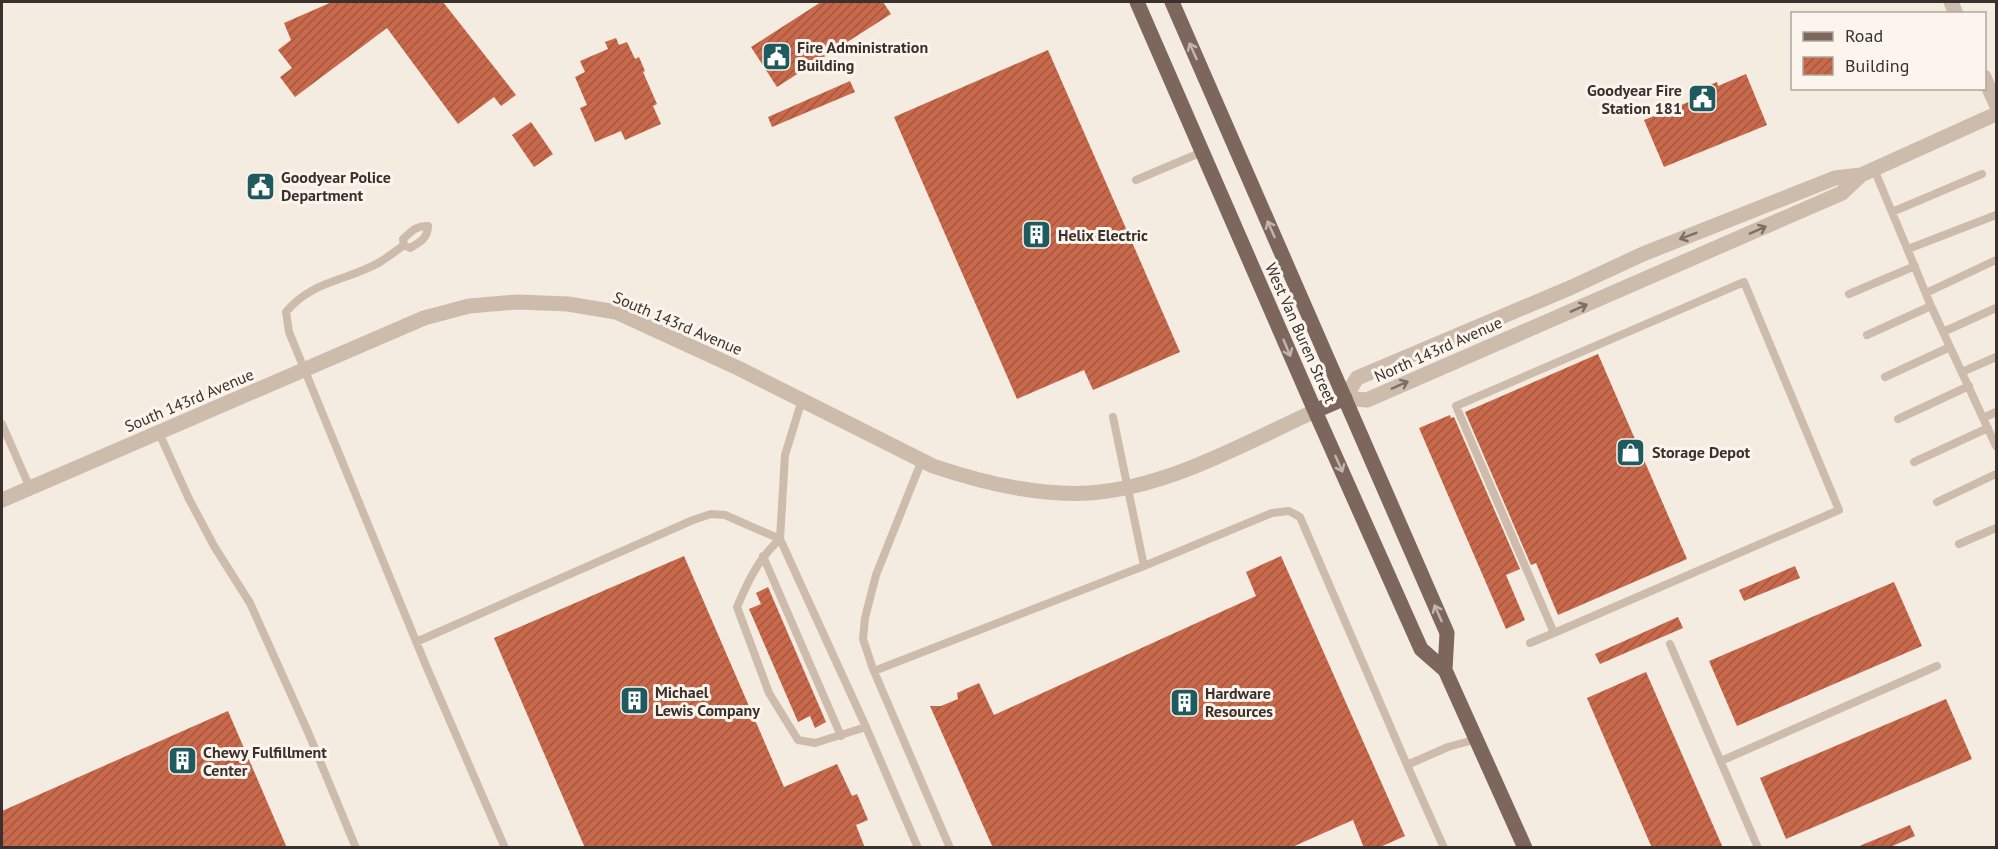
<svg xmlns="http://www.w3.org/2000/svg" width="1998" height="849" font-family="'PT Sans',sans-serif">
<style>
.building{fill:url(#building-hatch)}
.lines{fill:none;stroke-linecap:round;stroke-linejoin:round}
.service{stroke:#cdbbac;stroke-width:8}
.tertiary{stroke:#cdbbac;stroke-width:15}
.primary{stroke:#7d675c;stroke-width:15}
.oneway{stroke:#c2b5ac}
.oneway2{stroke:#7d6f65}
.labels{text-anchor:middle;stroke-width:6;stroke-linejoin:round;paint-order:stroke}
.poi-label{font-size:16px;font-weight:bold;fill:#3b302b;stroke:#fbf5ee;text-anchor:start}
.street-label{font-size:16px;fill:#3b302b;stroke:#fbf5ee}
</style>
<defs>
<pattern id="building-hatch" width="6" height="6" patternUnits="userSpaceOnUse" patternTransform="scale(1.5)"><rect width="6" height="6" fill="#c8694b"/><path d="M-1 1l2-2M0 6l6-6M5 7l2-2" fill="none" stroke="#a4573f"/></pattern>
</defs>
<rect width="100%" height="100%" fill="#f4ebe1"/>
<path class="building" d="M332,2H443L516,95L501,106L494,97L458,124L387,28L295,97L280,77L292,68L278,50L291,40L284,23Z
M821,2H883L891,14L777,87L751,47Z
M616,38L619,45L627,42L635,59L639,57L645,71L643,72L657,104L653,106L661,124L625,140L621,131L595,142L580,108L587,105L575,77L585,72L580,61L608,49L605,42Z
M1048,50L1180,352L1093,390L1084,370L1017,399L894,117Z
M1746,74L1767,125L1664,167L1644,120L1691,101L1688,94L1717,82L1718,86Z
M850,81L855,92L772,127L768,117Z
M531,122L553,154L534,167L512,135Z
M1598,354L1687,559L1558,615L1536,563L1531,565L1465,412Z
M1450,415L1451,418L1454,417L1520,569L1506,575L1525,620L1506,629L1419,428Z
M684,556L784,787L837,764L852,796L857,794L868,820L856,825L865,848H585L494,638Z
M1281,556L1405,836L1378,848H1364L1353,820L1290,848H993L930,706H941L958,699L957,693L979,683L994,715L1256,596L1246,572Z
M1795,566L1800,578L1744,601L1739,590Z
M1894,582L1922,646L1737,726L1709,661Z
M768,587L826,722L815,728L810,716L798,722L749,609L761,604L756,593Z
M1678,617L1683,628L1600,664L1595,654Z
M1646,672L1723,848H1652L1587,698Z
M1946,699L1972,759L1786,839L1760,778Z
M228,711L287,848H2V811Z
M1910,825L1915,836L1888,848L1857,847Z"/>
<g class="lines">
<path class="service" d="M1874,169L1931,306L1996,446
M1136,180L1202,152
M1892,212L1982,174
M404,245L410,248C420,242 428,238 428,226C417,225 411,232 403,239L404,245C396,251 388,257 380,262C348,281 312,280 286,312L289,332L427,668L505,848
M1908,249L1996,215
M1926,293L1996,260
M1849,294L1915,266
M1943,332L1996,308
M1867,335L1931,306
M1962,372L1996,357
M1885,377L1950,347
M802,400L785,455L780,539C759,558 748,581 737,607L769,693L798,740L815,743L866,727L918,848
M1113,417L1144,566
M1983,418L1996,412
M1898,419L1969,386
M2,424L30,488
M159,433L189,499L214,546L250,603L308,732L356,848
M922,460L876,575L865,618L863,639L873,669L950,848
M1914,462L1988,428
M1937,502L1996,474
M1959,544L1996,528
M763,556L841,736
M416,642L693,520L711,514L725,515L780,539L866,727
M1530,643L1554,633L1839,510L1744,282L1456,406L1554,633
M1670,644L1758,848
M874,671L1144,566L1272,513L1289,511L1300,517L1407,765
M1721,761L1937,666
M1444,848L1407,765L1448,747L1477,739"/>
<path class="tertiary" d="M1951,2L1956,14
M1984,77L1996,104
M1861,175L1842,193L1367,400L1345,398L1357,378L1572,287L1643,254L1835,178L1861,175L1996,114
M2,500L424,318L469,306L517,302L568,304L616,312L740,369L933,466C983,483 1036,496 1089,493C1169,487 1243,444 1315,411"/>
<path class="primary" d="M1137,2L1315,411L1421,649L1445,670L1525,848
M1172,2L1447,633L1445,670
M1315,411L1345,398"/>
</g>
<defs><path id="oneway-shaft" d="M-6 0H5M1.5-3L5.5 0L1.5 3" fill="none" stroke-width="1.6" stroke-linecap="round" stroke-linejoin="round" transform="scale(1.5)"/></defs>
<g class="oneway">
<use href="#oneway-shaft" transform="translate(1193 51) rotate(-114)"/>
<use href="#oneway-shaft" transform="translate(1271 229) rotate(-114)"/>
<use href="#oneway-shaft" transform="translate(1287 348) rotate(67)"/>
<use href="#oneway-shaft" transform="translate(1339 464) rotate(66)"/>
<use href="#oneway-shaft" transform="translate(1438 613) rotate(-114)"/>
</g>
<g class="oneway2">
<use href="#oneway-shaft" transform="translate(1758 230) rotate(-24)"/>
<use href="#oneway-shaft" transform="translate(1688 236) rotate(159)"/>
<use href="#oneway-shaft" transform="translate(1579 308) rotate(-24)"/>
<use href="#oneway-shaft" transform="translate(1400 385) rotate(-24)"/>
</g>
<defs>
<symbol id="civic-square" viewBox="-11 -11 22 22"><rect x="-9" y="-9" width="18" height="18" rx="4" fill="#1f5a5e" stroke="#fbf5ee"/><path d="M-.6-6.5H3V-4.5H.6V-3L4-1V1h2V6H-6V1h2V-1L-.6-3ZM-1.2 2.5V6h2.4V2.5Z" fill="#fff"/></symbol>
<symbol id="building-square" viewBox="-11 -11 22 22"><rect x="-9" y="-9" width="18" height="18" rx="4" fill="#1f5a5e" stroke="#fbf5ee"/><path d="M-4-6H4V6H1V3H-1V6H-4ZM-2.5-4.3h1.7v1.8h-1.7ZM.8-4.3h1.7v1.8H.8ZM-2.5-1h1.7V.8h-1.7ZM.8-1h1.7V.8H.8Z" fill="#fff"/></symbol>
<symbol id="shop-square" viewBox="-11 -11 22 22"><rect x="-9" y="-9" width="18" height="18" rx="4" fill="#1f5a5e" stroke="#fbf5ee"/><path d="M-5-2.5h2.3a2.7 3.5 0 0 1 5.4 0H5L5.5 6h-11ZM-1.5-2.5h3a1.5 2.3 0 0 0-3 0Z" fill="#fff"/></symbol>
</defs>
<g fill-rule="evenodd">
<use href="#civic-square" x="760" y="40" width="33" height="33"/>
<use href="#civic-square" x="1686" y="82" width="33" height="33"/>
<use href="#civic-square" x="244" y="170" width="33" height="33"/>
<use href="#building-square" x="1020" y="218" width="33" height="33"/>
<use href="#shop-square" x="1614" y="436" width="33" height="33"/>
<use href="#building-square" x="618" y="684" width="33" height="33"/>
<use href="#building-square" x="1168" y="686" width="33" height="33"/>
<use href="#building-square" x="166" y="744" width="33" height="33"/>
</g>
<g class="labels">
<g class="poi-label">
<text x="797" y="53">Fire Administration<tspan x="797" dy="18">Building</tspan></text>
<text x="1682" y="96" text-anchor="end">Goodyear Fire<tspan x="1682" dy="18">Station 181</tspan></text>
<text x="281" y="183">Goodyear Police<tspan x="281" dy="18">Department</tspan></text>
<text x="1058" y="241">Helix Electric</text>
<text x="1652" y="458">Storage Depot</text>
<text x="655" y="698">Michael<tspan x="655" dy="18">Lewis Company</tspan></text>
<text x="1205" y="699">Hardware<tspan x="1205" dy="18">Resources</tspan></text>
<text x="203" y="758">Chewy Fulfillment<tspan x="203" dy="18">Center</tspan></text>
</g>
<g class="street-label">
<text transform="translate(678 323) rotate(23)" y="6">South 143rd Avenue</text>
<text transform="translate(1301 333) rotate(66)" y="6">West Van Buren Street</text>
<text transform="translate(1438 349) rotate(-24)" y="6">North 143rd Avenue</text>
<text transform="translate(189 400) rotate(-23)" y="6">South 143rd Avenue</text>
</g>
</g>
<rect width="1998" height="849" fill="none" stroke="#3b302b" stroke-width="6"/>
<rect x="1791" y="12" width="195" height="78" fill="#fbf5ee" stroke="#aea6a0" stroke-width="1.5"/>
<rect x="1803" y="32" width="30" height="9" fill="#7d675c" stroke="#aea6a0" stroke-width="1.5"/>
<text x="1845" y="42" font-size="18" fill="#3b302b">Road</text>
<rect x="1803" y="57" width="30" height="18" fill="url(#building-hatch)" stroke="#aea6a0" stroke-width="1.5"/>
<text x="1845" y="72" font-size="18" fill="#3b302b">Building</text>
</svg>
